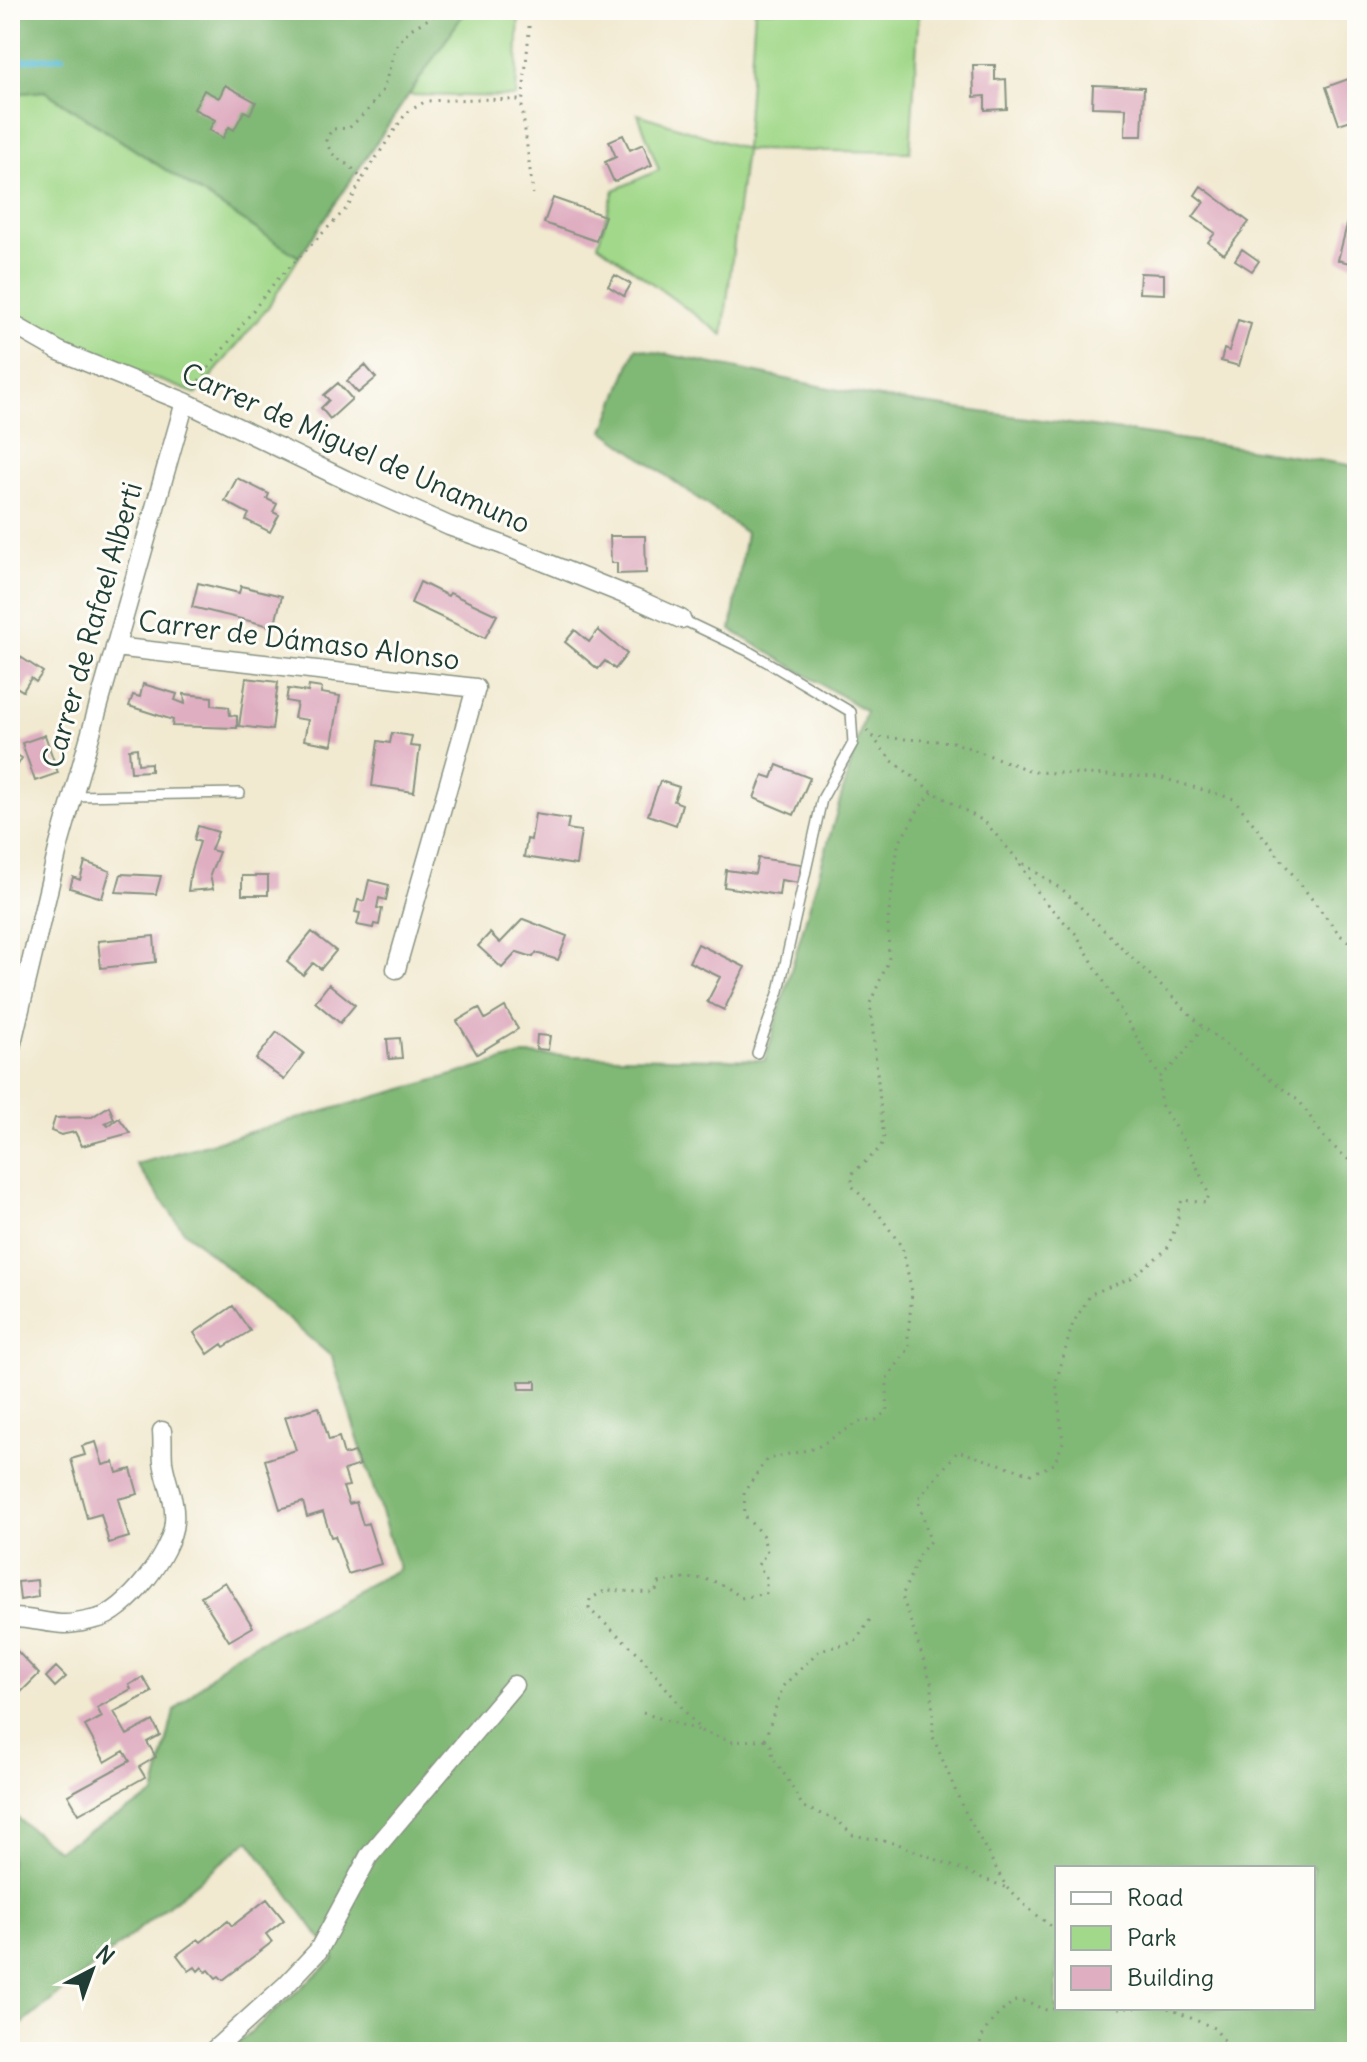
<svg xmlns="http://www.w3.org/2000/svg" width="1367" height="2062" font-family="Delius,sans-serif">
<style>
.green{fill:#a1d889;stroke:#608a5e;stroke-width:2}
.forest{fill:#80b875;stroke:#507a54;stroke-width:2;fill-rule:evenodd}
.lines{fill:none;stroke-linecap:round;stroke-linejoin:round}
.stream{stroke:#55bad3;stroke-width:6}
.building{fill:#dfaec1}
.service-casing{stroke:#889382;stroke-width:12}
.minor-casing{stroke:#889382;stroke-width:21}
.path{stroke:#889382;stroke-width:3;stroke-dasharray:2 6;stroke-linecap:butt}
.service{stroke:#fff;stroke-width:9}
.minor{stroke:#fff;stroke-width:18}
.labels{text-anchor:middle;stroke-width:6;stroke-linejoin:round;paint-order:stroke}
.street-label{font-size:28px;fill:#1f3d34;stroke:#fdfcf7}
</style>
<rect width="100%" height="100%" fill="#fdfcf7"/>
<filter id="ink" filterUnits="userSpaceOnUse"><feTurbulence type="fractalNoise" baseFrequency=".0125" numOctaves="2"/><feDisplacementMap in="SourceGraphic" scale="16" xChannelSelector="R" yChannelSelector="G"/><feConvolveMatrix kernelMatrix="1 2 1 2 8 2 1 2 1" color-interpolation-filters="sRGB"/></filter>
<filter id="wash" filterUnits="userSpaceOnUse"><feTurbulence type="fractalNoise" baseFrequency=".006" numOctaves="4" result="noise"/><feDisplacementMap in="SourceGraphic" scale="32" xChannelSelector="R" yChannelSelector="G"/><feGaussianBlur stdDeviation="1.8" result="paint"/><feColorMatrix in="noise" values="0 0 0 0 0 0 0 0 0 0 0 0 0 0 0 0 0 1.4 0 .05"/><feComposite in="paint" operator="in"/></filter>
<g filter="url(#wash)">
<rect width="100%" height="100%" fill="#f1e9d0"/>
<path class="green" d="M466,10H519L516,97L409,95Z
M755,10H919L910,152L745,150L723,335L598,244L614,190L659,170L638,114L745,149Z
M44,91L299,257L269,306L197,394L65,345L10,312V94Z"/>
<path class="forest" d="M10,10H466L299,257L45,91L10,94Z
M636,348L873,397L1223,445L1349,465L1357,473V2052H228L335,1958L249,1840L10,2034V1812L57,1850L154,1795L174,1711L232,1656L399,1569L332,1357L183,1230L136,1164L524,1055L765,1060L866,711L731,630L746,533L604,431ZM1057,1868H1313V2008H1057Z"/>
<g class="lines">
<path class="stream" d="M10,61L62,57"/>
</g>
<g id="blocks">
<path class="building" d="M973,65H995V80L1006,79L1007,109L985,110V96L974,97Z
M1351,78L1357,95V118L1339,124L1326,87Z
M225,85L256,102L250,114L244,111L234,130L229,127L223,138L209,130L215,120L194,109L204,90L219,98Z
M1093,85L1144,87L1142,136H1125L1126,108L1092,107Z
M623,135L630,150L643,144L652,165L614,182L605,162L616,157L609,141Z
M1201,186L1249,222L1224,254L1208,242L1215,233L1193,217L1204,202L1195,195Z
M553,198L605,216L596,241L544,223Z
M1349,217L1357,219V265L1338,260Z
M1242,249L1259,261L1252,271L1235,260Z
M1140,273L1164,274V294L1139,293Z
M615,275L631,284L624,296L608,286Z
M1238,320L1251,324L1239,366L1221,361L1224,349L1229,351Z
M365,365L376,378L358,393L347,381Z
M338,383L352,399L330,419L321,408L329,400L324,395Z
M237,478L269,494L267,499L277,504L273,512L279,515L270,532L246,520L249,514L225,501Z
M610,536H645L646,573L617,574V563H611Z
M420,582L448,596L450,593L497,615L485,638L411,603Z
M198,583L239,593L241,586L282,596L274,627L192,607Z
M575,630L589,642L598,630L627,654L615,669L605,661L598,669L565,642Z
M10,650L43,672L36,682L31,678L23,691L10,683Z
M246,678L278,682L272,730L239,726Z
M143,684L177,694L175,700L185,704L184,694L212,697V705L229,707L230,715L237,716V728L172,726L173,720L129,706L133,695L140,697Z
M309,686L322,688L321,693L340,696L332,745L304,740L308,720L294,718L297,703L286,701L288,689L308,692Z
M392,733L412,736L410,746L420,747L414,792L372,786L378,741L390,743Z
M45,735L58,773L35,781L22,743Z
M137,748L138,764L151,763V771L131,772L129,749Z
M10,751L22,758L10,777Z
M777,765L810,778L794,815L754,798L763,775L772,778Z
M660,781L679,787L674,801L682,804L676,825L648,815Z
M535,814L569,819L567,829L581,831L576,865L524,857L527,839L531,840Z
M198,826L218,832L211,850L219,852L210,875L213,889L188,891L191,870L200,842L194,840Z
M758,858L801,864L799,883L781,880L779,895L724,887L726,870L755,874Z
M85,862L110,871L102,898L70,888L73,877L80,880Z
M121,874L161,876L156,894L116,892Z
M242,876H268V895H242Z
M369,880L389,885L386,900L379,898L377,908L382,909L379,925L374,924L373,928L357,925L360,913L355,912L358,900L364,901Z
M523,919L567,936L558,960L536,953L533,957L517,952L502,968L478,946L490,933L500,943Z
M312,932L336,951L321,969L313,963L303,975L287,962Z
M154,936L156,962L101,968L98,941Z
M698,944L745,967L724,1010L707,1002L720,977L689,962Z
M329,984L355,1005L340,1023L315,1002Z
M505,1007L518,1029L477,1054L457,1021L479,1008L485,1019Z
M277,1032L304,1053L284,1080L256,1059Z
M537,1035L550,1036L548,1050L536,1049Z
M400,1038L402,1058L389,1059L387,1039Z
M109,1106L114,1119L105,1123L108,1126L119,1118L130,1133L82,1146L75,1132L61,1135L51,1131L55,1118L92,1117Z
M233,1306L250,1331L224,1347L222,1344L208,1354L194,1333Z
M519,1381H536V1389H520Z
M319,1407L329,1440L339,1437L344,1455L355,1452L360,1465L344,1470L349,1486L343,1487L349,1504L356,1502L363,1525L368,1523L381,1564L348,1574L335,1536L331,1537L323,1512L307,1517L303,1502L280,1509L265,1460L296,1450L285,1417Z
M96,1442L103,1465L114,1462L117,1473L131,1469L138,1494L118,1499L129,1537L109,1543L101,1514L87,1518L71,1459L85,1455L82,1446Z
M37,1580L38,1597L20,1600L18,1582Z
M225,1582L253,1627L229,1641L201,1596Z
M17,1651L39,1674L10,1703V1658Z
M56,1667L66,1677L55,1687L46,1677Z
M143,1677L152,1692L114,1712L127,1735L153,1721L160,1735L147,1742L156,1757L139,1767L145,1777L79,1814L68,1795L130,1761L124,1751L105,1762L85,1726L102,1717L97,1708L131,1689L129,1685Z
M267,1899L284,1920L266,1934L272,1942L223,1980L219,1976L216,1978L209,1970L206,1972L202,1967L198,1971L195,1967L189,1971L177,1955L198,1939L201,1942L228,1921L232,1926Z"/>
</g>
</g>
<g filter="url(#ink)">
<use href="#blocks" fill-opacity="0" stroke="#889382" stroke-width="2"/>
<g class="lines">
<defs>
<path id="service" d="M1353,10L1357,18
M681,619L750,652L851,712L853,743L822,799L779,991L757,1053
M73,796L240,793"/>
<path id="minor" d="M10,323L59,351L185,402L346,480L449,526L500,544L641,601L681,619
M115,647L476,688L396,969
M10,1051L59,845L185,402
M10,1618C29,1617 47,1624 65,1624C75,1624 86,1621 96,1619C126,1613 172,1553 174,1522C176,1500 166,1483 163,1462C162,1452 163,1441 162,1431
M212,2052L286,1985L318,1951L369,1856L514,1685"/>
</defs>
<use href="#service" class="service-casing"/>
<use href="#minor" class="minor-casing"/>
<path class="path" d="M440,10L437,14L409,30L396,46L383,90L367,111L349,128L332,129L326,140C330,154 336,158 348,165C353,168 358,175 362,179L406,113L426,101L477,99L522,100
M529,10V32L522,107L533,194
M194,387L275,282L348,207L362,179
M867,730L891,760L933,792L985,822L1018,860L1064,891L1203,1027L1300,1102L1326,1140L1357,1167
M872,737L953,742L1034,772L1159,777L1234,799L1340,935L1357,948
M1020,864L1043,900L1076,934L1160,1077L1181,1057L1202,1028
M643,1713L701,1731
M765,1739L733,1742L701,1731L638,1653L589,1609L590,1599L606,1590L655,1593L659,1583C694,1577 712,1573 741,1598L766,1593V1577L758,1565L767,1552L763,1536L745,1516L744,1492L767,1459L816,1448L859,1422L876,1420L887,1411V1378L910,1347L908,1336L912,1292L902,1247L878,1213L852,1186V1174C863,1162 877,1155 884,1140L870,1003L889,960L888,920L898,845L920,807L933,792
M765,1739L771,1746L773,1757L788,1780L803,1807L837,1820L853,1835L898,1844L1007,1888
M765,1739L783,1686L820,1650L855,1642L871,1618
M1057,1931L1028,1908L1007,1888L962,1806L933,1737L932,1685L902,1596L919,1555L930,1541L918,1499L958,1451L1031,1474L1054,1464L1063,1442L1056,1382L1073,1323L1091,1294L1131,1278L1167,1249L1178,1221V1211L1182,1200L1206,1203L1209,1195L1192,1155L1160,1103V1077
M1118,2008H1135
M1168,2008L1214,2028L1234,2052
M980,2052C978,2030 999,2014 1014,2001C1018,2001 1023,2001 1027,2002C1039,2005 1045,2015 1057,2007"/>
<use href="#service" class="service"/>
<use href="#minor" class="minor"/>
</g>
</g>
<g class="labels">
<g class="street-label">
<text transform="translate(356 448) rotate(24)" y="10">Carrer de Miguel de Unamuno</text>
<text transform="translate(92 625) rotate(-74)" y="10">Carrer de Rafael Alberti</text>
<text transform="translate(299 640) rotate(7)" y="10">Carrer de Dámaso Alonso</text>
</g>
</g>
<rect width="1367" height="2062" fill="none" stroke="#fdfcf7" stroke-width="40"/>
<rect x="1055" y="1866" width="260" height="144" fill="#fdfcf7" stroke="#a4b0a9" stroke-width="2"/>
<rect x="1071" y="1892" width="40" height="12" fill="#ffffff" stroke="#a4b0a9" stroke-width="2"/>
<text x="1127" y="1906" font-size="24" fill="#1f3d34">Road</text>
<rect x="1071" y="1926" width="40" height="24" fill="#a1d889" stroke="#a4b0a9" stroke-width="2"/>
<text x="1127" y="1946" font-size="24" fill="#1f3d34">Park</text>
<rect x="1071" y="1966" width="40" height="24" fill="#dfaec1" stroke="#a4b0a9" stroke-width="2"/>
<text x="1127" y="1986" font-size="24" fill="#1f3d34">Building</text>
<g transform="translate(92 1970) rotate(41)" stroke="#fdfcf7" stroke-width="6" paint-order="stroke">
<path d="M0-6L14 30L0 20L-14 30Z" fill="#1f3d34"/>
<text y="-12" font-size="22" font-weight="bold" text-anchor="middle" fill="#1f3d34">N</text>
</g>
</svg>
